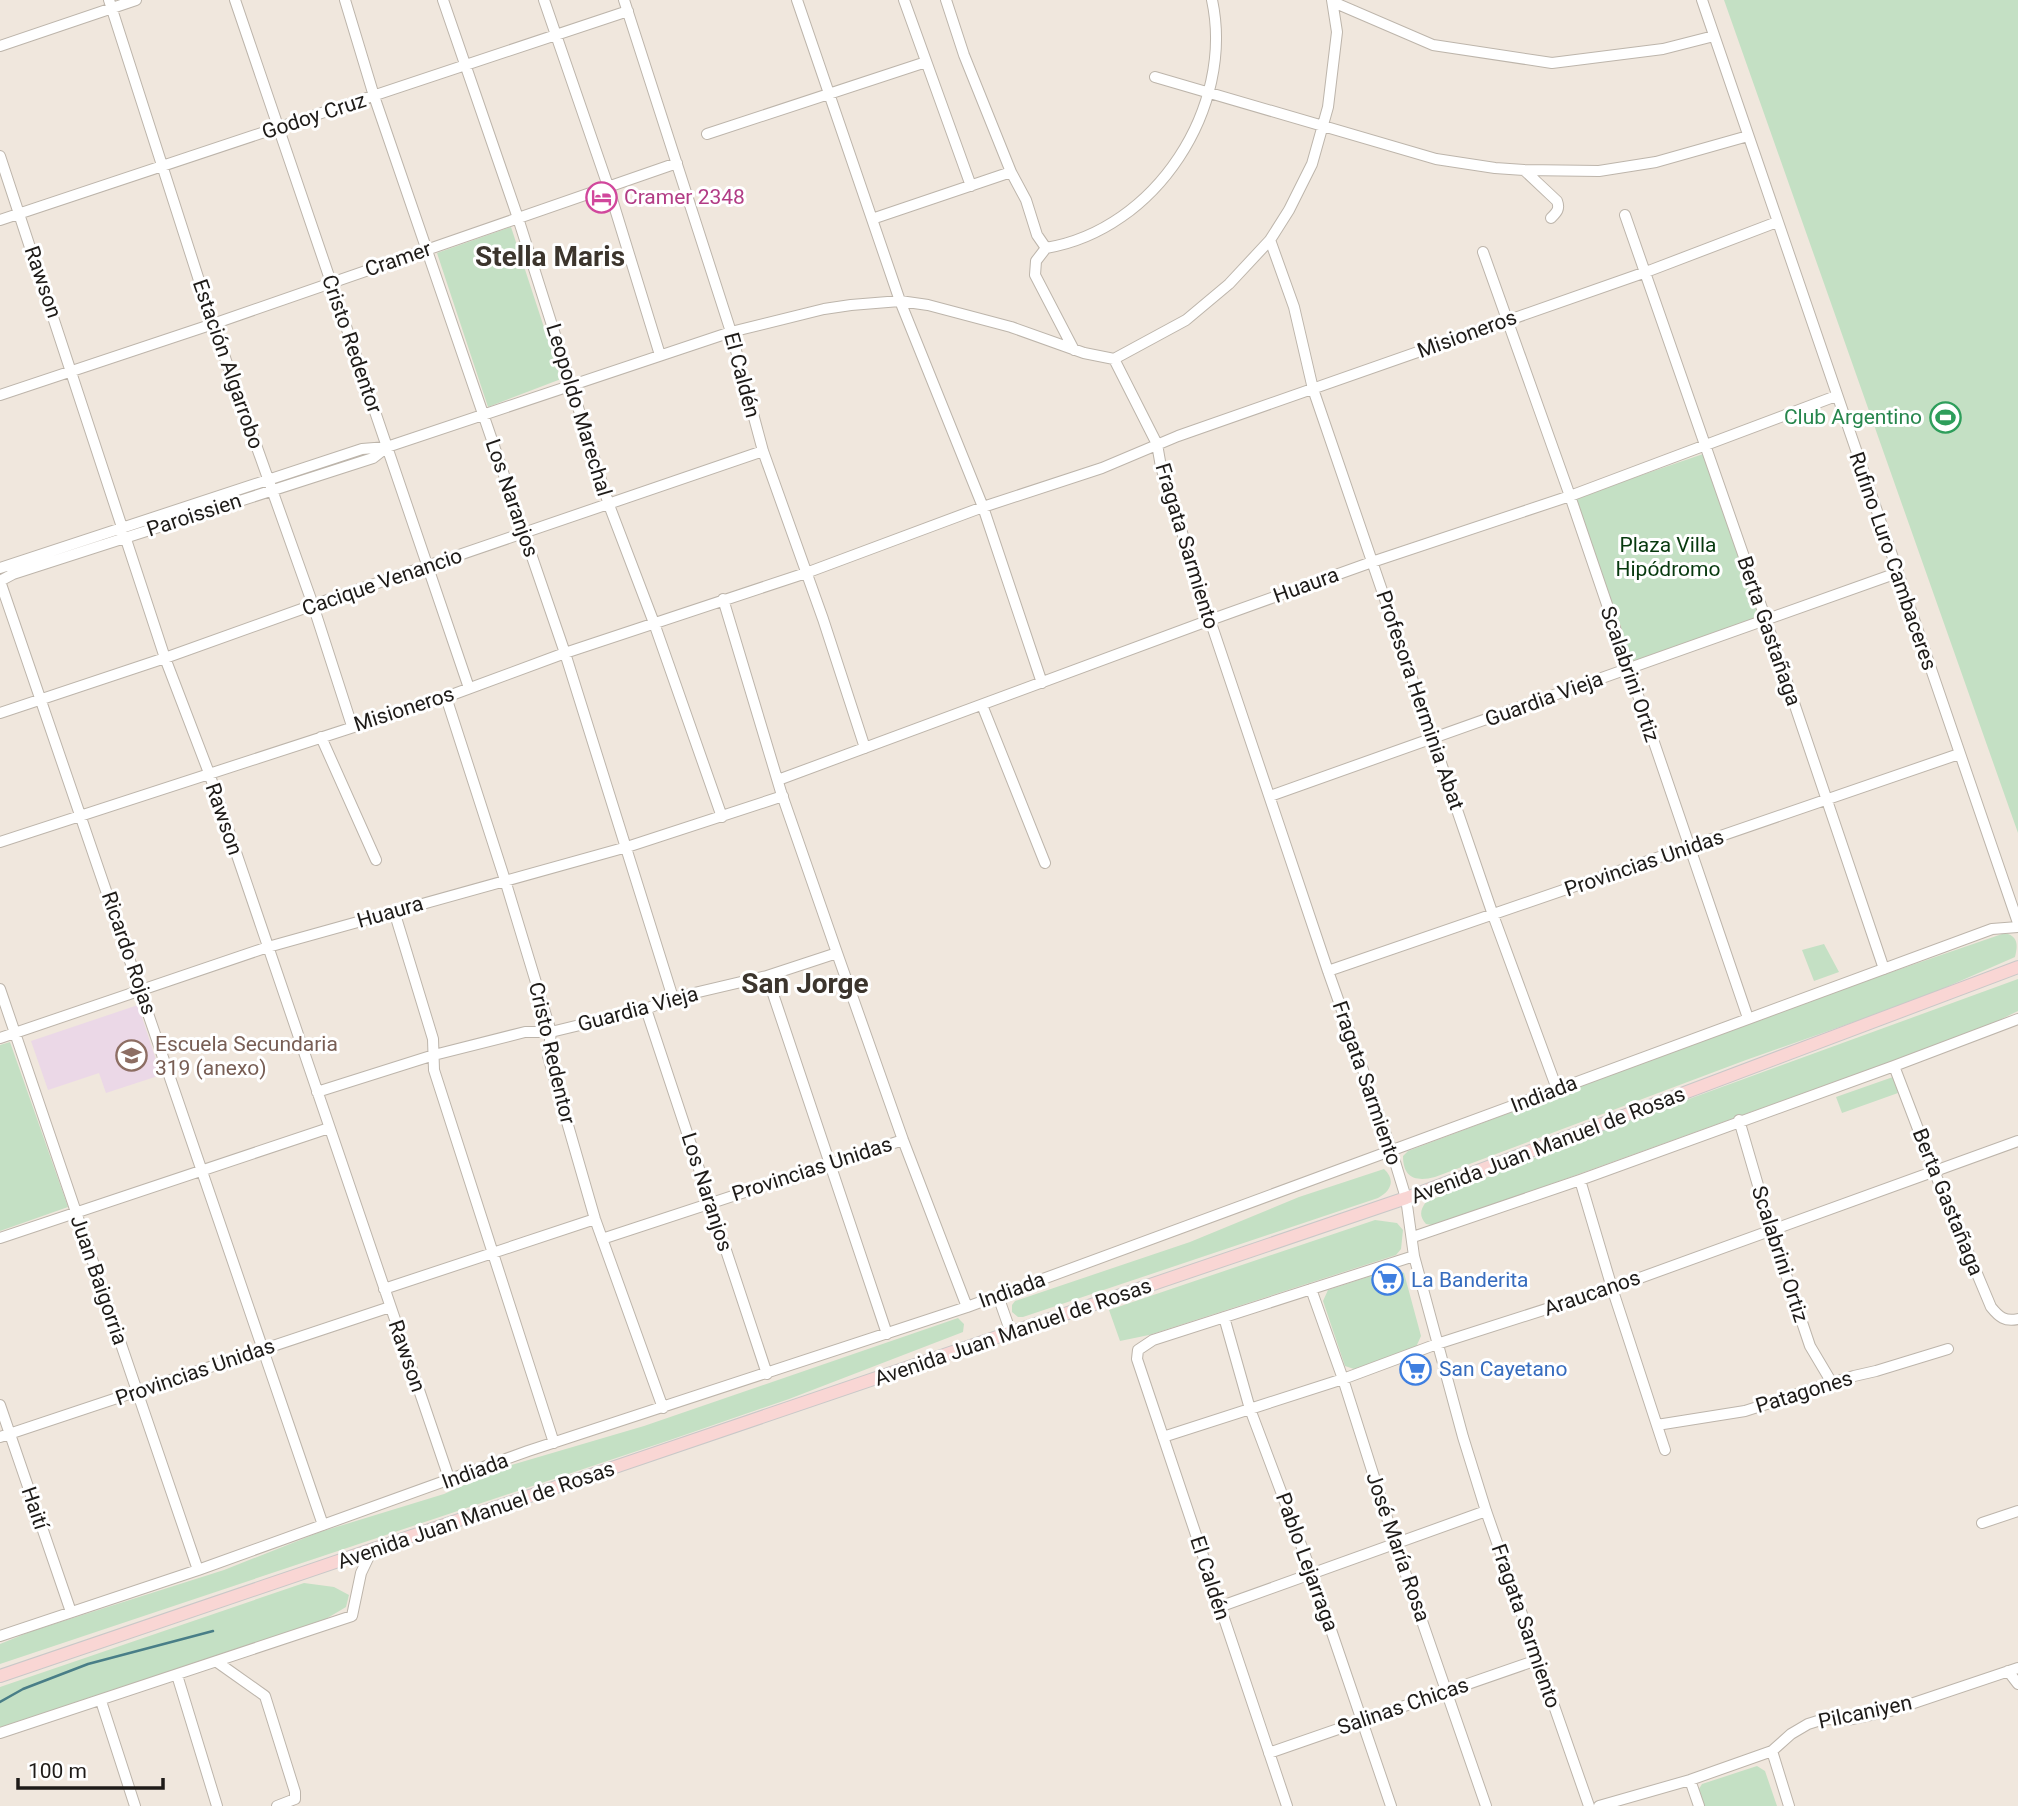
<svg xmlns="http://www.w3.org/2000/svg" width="2018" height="1806" font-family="Roboto,sans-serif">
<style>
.education{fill:#ebd8e7}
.green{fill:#c4e0c4}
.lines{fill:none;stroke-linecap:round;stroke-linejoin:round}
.stream{stroke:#497e87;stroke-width:2.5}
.minor-casing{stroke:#bdb5ab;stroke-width:12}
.major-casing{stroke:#c9c8c8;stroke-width:14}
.minor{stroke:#fff;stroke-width:10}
.major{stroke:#f9d6d4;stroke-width:12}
.labels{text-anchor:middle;stroke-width:6;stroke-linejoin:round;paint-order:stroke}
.street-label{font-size:21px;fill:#1e1b18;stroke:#fff}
.hotel-label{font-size:21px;fill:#b23c85;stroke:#fff;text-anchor:start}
.leisure-label{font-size:21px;fill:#27864d;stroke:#fff;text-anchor:end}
.park-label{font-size:21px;fill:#07390e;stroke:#fff}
.education-label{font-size:21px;fill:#785e54;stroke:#fff;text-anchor:start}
.shop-label{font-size:21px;fill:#366cbe;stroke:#fff;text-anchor:start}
.district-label{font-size:28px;font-weight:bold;fill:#3c352d;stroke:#fff}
</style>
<rect width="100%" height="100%" fill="#f0e7dd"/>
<path class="education" d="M138,1005L161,1075L106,1093L99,1073L48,1090L31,1041Z"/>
<path class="green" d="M1724,0H2018V833Z
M511,227L561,379L488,407L437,253Z
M1703,454L1760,617L1633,661L1575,498Z
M2005,933C2018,936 2018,945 2015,957L1919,999L1746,1060L1435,1177C1416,1182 1403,1178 1403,1156L1408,1151L1790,1007Z
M1824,944L1839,972L1814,981L1802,950Z
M2018,979V1011L1981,1029L1493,1205L1432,1225L1426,1224C1419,1216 1420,1210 1426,1202L1596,1133Z
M10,1042L68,1207L0,1231V1045Z
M1893,1077L1898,1093L1842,1113L1836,1097Z
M1384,1169C1396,1180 1391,1191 1378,1198L1023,1317H1018L1012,1312V1305L1015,1301L1190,1242L1299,1197Z
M1375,1220L1397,1223L1403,1230L1401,1249L1396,1255L1149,1335L1120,1341L1109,1310Z
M1395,1268L1404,1273L1421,1336L1416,1347L1354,1369L1345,1366L1323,1301L1328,1290Z
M958,1318L964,1324L963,1332L789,1399L670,1440L0,1664V1644L32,1631L224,1570L320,1532L444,1494L505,1467L644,1426Z
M304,1583L334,1587L349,1595L346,1607L324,1620L0,1731V1687Z
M1757,1766L1765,1771L1777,1806H1702L1697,1792L1702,1784Z"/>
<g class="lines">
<path class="stream" d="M0,1702L23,1689L88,1664L213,1631"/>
<defs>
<path id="minor" d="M109,0L213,324L313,605L352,726
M235,0L469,688
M345,0L374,96L565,653L673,998
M443,0L518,218L609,505L654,623L722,817
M544,0L608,186L660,355
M624,0L731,332L763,451L823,619L865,748
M797,0L900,301L983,507L1042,683
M904,0L971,186
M946,0L964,55L1011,172L1026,200L1037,235L1046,248L1036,261L1035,275L1074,350
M1702,0L2018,923
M1333,2L1433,45L1552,63L1663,49L1714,36
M0,46L136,0
M1155,77L1436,159L1495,168L1524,170L1599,171L1656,162L1748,136
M707,134L926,62
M0,156L165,658L209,773L450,1481
M1524,170L1557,201C1560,209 1557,212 1551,218
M1625,215L1766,620L1884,969
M872,219L1011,172
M0,220L628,11
M1270,240L1294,307L1313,389L1493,915L1557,1089
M1046,248C1156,230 1235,107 1212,0
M1483,252L1570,496L1748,1018
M1114,359L1157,444L1161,467L1210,620L1328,971L1392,1152L1406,1198L1414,1256L1463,1437L1486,1511L1589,1806
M0,395L213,324L677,163
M0,568L362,449L387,447L731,332L824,309L851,305L900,301L928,305L1011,327L1084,353L1114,359L1186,320L1229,284L1270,240L1289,210L1312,164L1328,107L1337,32L1332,0
M0,581L323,1525
M0,581L13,574L373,458L387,447
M723,599L781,792L837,953L903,1140L967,1307
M446,697L505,880L551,1032L548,1056L595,1219L663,1408
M982,705L1045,863
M0,713L165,658L313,605L763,451
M321,737L376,860
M778,780L1210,620L1372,562L1570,496L1836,396
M1270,796L1897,573
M0,842L446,697L565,653L806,573L983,507L1102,468L1178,436L1646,272L1777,222
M394,911L433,1039L434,1070L554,1443
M1328,971L1959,754
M767,976L887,1334
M0,989L198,1570
M646,1009L767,1374
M0,1038L268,947L627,847L783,796
M1894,1066L1934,1171L1991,1307C1999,1317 2005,1322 2018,1319
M317,1092L434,1055L525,1032H551L646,1009L673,998L767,976L837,953
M1739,1120L1771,1230L1810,1346L1832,1383
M1580,1180L1612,1288L1665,1450
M1413,1237L1580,1180L1894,1066L2018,1019
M0,1238L329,1128
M602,1239L903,1140
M384,1289L595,1219
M1311,1289L1343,1379L1395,1543L1486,1806
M998,1296L1011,1333
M1224,1317L1250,1409L1312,1574L1391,1806
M0,1405L71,1612
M1657,1425L1745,1411L1854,1376L1876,1371L1948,1349
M0,1437L390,1307
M1163,1437L1343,1379L1437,1344L1612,1288L2018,1141
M1982,1523L2018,1511
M1219,1607L1486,1511
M0,1636L198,1570L528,1451L967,1307L1992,929L2018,927
M217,1662L265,1696L295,1792V1799L277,1806
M2008,1671L2018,1684
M177,1675L217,1806
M101,1701L135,1806
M0,1733L352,1616L361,1573L372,1550
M1772,1751L1789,1806
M1269,1753L1537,1660
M1690,1780L1699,1806
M1287,1806L1137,1359L1138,1350L1153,1340L1414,1256
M1599,1806L1690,1780L1772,1751L1791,1734L1808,1724L1824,1719L1848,1720L1890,1711L2018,1668"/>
<path id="major" d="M0,1676L1406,1198L2018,967"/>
</defs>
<use href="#minor" class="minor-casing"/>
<use href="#major" class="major-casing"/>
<use href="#minor" class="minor"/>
<use href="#major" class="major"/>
</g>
<defs>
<symbol id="hotel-ring" viewBox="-11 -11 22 22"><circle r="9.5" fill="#fff" stroke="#d1479c" stroke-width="1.5"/><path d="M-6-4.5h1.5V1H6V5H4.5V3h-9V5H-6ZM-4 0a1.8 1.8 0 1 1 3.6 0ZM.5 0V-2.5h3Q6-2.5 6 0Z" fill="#d1479c"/></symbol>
<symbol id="stadium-ring" viewBox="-11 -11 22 22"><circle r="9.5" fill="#fff" stroke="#2e9e5b" stroke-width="1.5"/><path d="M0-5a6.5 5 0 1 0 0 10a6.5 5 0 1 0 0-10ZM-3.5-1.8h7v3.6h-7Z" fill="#2e9e5b"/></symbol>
<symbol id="school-ring" viewBox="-11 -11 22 22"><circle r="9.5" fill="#fff" stroke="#8d6e63" stroke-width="1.5"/><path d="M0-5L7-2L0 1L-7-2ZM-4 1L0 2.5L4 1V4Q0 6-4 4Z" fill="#8d6e63"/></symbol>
<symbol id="supermarket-ring" viewBox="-11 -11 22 22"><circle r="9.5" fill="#fff" stroke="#3f7fe0" stroke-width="1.5"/><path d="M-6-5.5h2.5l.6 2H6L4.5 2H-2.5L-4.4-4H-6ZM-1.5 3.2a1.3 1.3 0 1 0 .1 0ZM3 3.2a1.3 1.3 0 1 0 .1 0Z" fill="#3f7fe0"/></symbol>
</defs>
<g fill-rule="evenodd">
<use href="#hotel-ring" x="584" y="180" width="35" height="35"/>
<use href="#stadium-ring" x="1928" y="400" width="35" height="35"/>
<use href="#school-ring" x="114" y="1038" width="35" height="35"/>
<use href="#supermarket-ring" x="1370" y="1262" width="35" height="35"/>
<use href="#supermarket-ring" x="1398" y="1352" width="35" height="35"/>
</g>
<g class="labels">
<g class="street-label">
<text transform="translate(314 116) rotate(-18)" y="7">Godoy Cruz</text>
<text transform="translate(398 259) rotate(-19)" y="7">Cramer</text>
<text transform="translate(43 282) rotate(71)" y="7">Rawson</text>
<text transform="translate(1467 334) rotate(-20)" y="7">Misioneros</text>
<text transform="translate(352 344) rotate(71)" y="7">Cristo Redentor</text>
<text transform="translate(228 364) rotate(71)" y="7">Estación Algarrobo</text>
<text transform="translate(742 375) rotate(75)" y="7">El Caldén</text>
<text transform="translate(579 410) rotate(73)" y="7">Leopoldo Marechal</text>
<text transform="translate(512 498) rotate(71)" y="7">Los Naranjos</text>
<text transform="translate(194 515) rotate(-18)" y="7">Paroissien</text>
<text transform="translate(1187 546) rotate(73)" y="7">Fragata Sarmiento</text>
<text transform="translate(1893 561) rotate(71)" y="7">Rufino Luro Cambaceres</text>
<text transform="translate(382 582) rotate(-19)" y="7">Cacique Venancio</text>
<text transform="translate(1306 585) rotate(-20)" y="7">Huaura</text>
<text transform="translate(1769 631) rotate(71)" y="7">Berta Gastañaga</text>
<text transform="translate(1630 674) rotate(71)" y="7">Scalabrini Ortiz</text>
<text transform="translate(1544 699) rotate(-20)" y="7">Guardia Vieja</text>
<text transform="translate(1420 700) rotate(71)" y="7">Profesora Herminia Abat</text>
<text transform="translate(404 709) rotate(-18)" y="7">Misioneros</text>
<text transform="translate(224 819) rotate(71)" y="7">Rawson</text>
<text transform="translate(1644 863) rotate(-19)" y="7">Provincias Unidas</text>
<text transform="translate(390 912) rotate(-16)" y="7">Huaura</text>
<text transform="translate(129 953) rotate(71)" y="7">Ricardo Rojas</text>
<text transform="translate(638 1009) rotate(-15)" y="7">Guardia Vieja</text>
<text transform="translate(552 1053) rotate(77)" y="7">Cristo Redentor</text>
<text transform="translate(1367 1083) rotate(71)" y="7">Fragata Sarmiento</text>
<text transform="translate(1544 1094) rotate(-21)" y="7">Indiada</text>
<text transform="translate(1548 1145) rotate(-21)" y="7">Avenida Juan Manuel de Rosas</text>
<text transform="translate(812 1169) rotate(-18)" y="7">Provincias Unidas</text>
<text transform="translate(707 1192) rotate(72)" y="7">Los Naranjos</text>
<text transform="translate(1948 1202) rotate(68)" y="7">Berta Gastañaga</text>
<text transform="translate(1780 1254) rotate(72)" y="7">Scalabrini Ortiz</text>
<text transform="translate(99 1280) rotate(71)" y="7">Juan Baigorria</text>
<text transform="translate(1012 1290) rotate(-20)" y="7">Indiada</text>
<text transform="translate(1592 1293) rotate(-19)" y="7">Araucanos</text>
<text transform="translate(1013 1332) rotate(-19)" y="7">Avenida Juan Manuel de Rosas</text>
<text transform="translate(407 1356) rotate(71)" y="7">Rawson</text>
<text transform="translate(195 1372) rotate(-19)" y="7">Provincias Unidas</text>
<text transform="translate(1804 1392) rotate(-17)" y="7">Patagones</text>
<text transform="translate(475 1471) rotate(-20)" y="7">Indiada</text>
<text transform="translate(35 1508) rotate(71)" y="7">Haití</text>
<text transform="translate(476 1515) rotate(-19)" y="7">Avenida Juan Manuel de Rosas</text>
<text transform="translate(1398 1547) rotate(71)" y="7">José María Rosa</text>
<text transform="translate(1307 1562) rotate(70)" y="7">Pablo Lejarraga</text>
<text transform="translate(1210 1578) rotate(72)" y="7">El Caldén</text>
<text transform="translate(1526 1626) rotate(71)" y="7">Fragata Sarmiento</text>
<text transform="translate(1403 1706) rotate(-19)" y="7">Salinas Chicas</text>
<text transform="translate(1865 1712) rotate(-12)" y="7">Pilcaniyen</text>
</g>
<g class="hotel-label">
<text x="624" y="204">Cramer 2348</text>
</g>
<g class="leisure-label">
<text x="1922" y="424">Club Argentino</text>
</g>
<g class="park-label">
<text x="1668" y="552">Plaza Villa<tspan x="1668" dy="24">Hipódromo</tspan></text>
</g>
<g class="education-label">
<text x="155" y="1051">Escuela Secundaria<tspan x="155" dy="24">319 (anexo)</tspan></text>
</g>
<g class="shop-label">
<text x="1411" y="1287">La Banderita</text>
<text x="1439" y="1376">San Cayetano</text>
</g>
<g class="district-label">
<text x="550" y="266">Stella Maris</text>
<text x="805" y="993">San Jorge</text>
</g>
</g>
<path d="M18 1778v10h145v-10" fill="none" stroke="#1e1b18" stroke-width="3.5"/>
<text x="28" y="1778" font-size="21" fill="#1e1b18" stroke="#ffffff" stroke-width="5" paint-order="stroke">100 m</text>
</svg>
